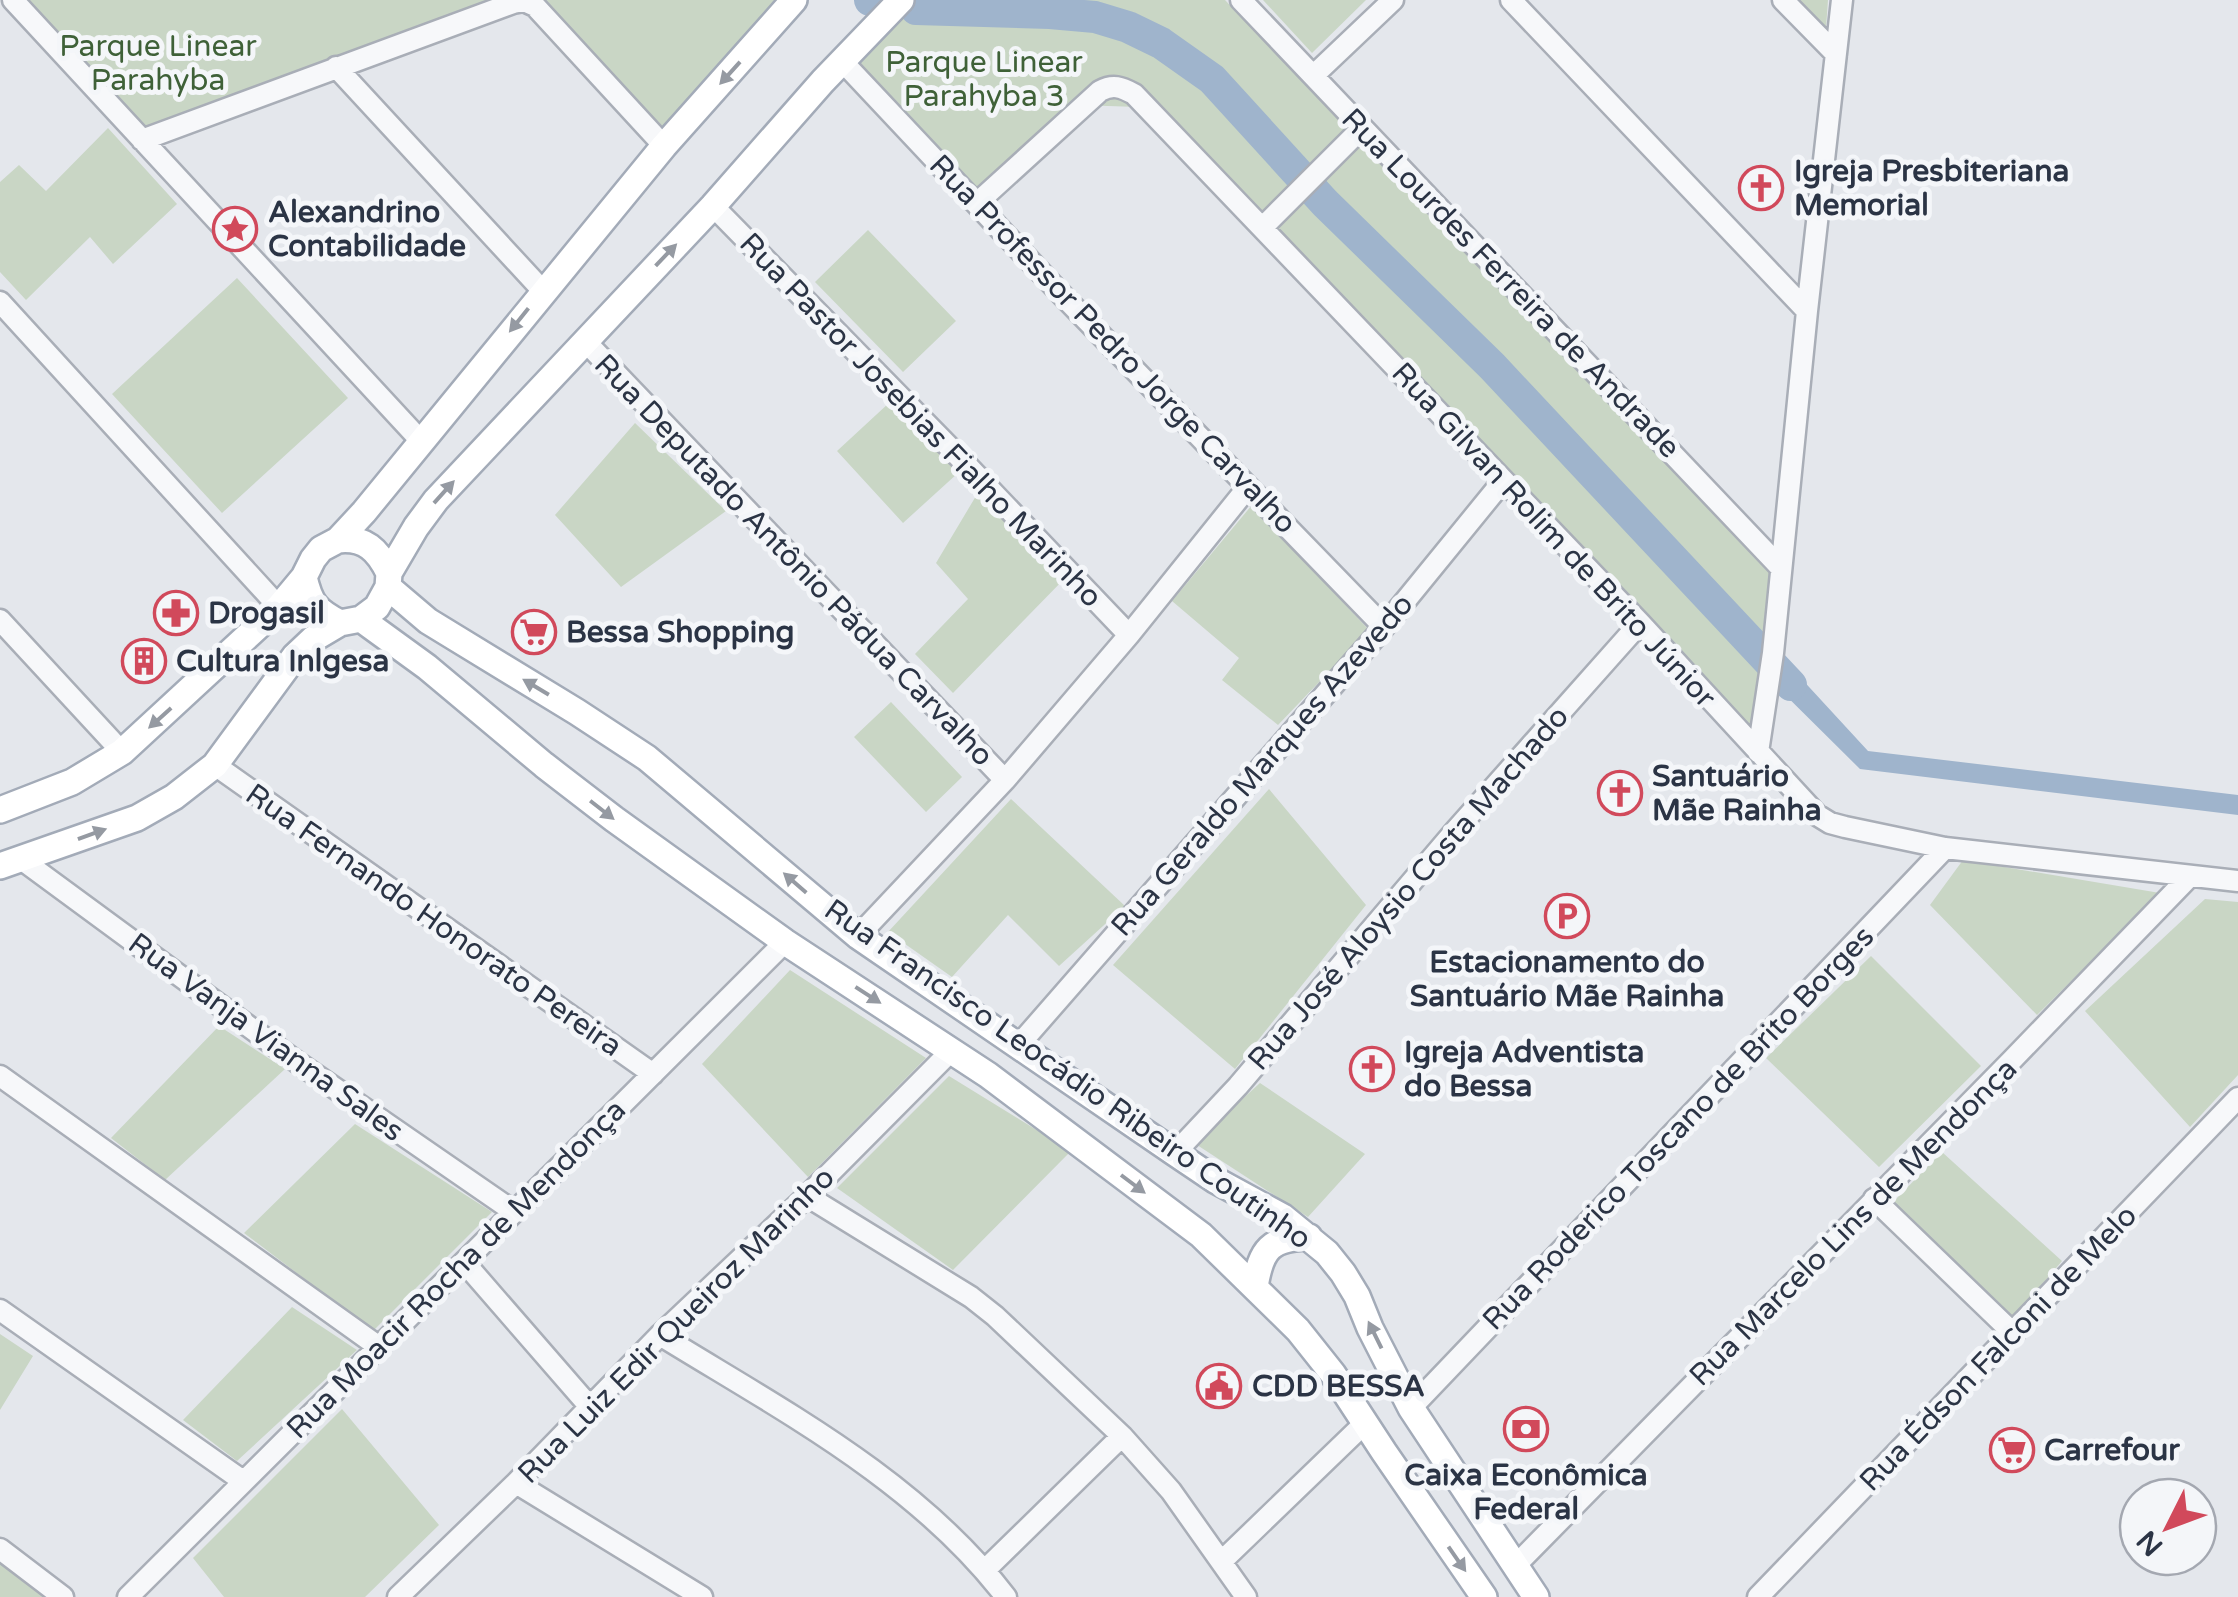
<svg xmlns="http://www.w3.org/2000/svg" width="2238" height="1597" font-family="'Varela Round',sans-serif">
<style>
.green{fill:#c9d6c5}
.water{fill:#9fb4cc}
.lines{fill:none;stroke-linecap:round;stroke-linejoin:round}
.river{stroke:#9fb4cc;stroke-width:32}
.minor-casing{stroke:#a9aeb7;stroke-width:25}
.major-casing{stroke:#a3abb8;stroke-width:30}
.minor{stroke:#f7f8fa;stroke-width:20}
.major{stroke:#fff;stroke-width:25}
.oneway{fill:#959aa2}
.labels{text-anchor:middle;stroke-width:10;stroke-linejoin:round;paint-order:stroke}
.park-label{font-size:30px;fill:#3f6138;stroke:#f4f6f9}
.poi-label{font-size:30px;font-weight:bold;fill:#2b3445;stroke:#f4f6f9;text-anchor:start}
.street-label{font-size:30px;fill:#2b3445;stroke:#f4f6f9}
</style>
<rect width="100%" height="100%" fill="#e4e7ec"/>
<path class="green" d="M12,0H509L138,139Z
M532,0H793L666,143Z
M901,0H1225L1772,566L1754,749L1138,107L1078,105L977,188L862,66L841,61Z
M1263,0H1366L1312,53Z
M1798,0H1828L1826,28Z
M108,128L177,204L113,264L90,237L26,300L0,272V182L19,165L46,191Z
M868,230L956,321L903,372L815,282Z
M237,278L348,398L222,513L112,394Z
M903,390L969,463L903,523L837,451Z
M635,423L726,511L621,587L555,515Z
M979,491L1068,575L953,693L915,654L968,599L936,563Z
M1252,505L1369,630L1278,725L1222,680L1239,658L1172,601Z
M891,702L962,777L926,812L854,737Z
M1269,789L1366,905L1235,1069L1113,965Z
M1011,799L1125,906L1059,966L1008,915L952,977L888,932Z
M1963,860L2160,893L2037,1015L1930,905Z
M2205,899L2238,902V1075L2190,1127L2085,1011Z
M1871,956L1981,1066L1879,1167L1766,1058Z
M790,970L926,1058L808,1177L702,1064Z
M219,1026L285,1069L165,1180L111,1138Z
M949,1076L1071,1151L953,1270L837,1188Z
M1260,1083L1365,1154L1308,1217L1194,1143Z
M355,1124L492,1212L373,1331L244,1233Z
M1942,1152L2062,1261L2013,1319L1893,1202Z
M292,1307L357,1350L237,1461L183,1420Z
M0,1334L33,1356L0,1410Z
M342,1409L439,1525L365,1597H224L193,1558Z
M0,1552L63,1597H0Z"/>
<path class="water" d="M1765,639L1868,751L2238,795V815L1860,769L1761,671Z"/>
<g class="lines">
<path class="river" d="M870,0L878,2
M916,9L1050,13L1095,17L1128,27L1161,43L1212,79L1325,203L1492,366L1791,685"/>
<defs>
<path id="minor" d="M13,0L421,441
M1241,0L1780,567
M1511,0L1807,311
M1783,0L1836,54
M842,61L1063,296L1384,627
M336,67L543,291
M1314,75L1393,0
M142,140L513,3L524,1L535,6L664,146
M977,203L1100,91C1113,84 1121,87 1134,94L1640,623L1817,815L1830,823L1845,827L1945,848L2238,881
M713,206L960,458L1129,635
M1263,227L1362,128
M0,302L279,607
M584,340L1005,780
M0,620L122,752
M1758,752L1773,653L1807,311L1842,0
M215,765L653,1074
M21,859L297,1062L513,1211
M858,936L1005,780L1129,635L1248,487
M1018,1046L1384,627L1503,481
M0,1076L379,1347
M1175,1153L1238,1086L1455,831L1640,623
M807,1196L971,1297L995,1316L1122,1436L1171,1491L1246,1597
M1874,1199L2014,1334
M464,1262L590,1407
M0,1310L243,1481
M660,1335C783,1411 916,1480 1006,1597
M1411,1408L1945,848
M516,1483L702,1597
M0,1549L63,1597
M1222,1561L1365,1423
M1515,1566L2011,1061L2189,877
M985,1570L1122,1436
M128,1597L785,942
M398,1597L516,1483L660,1335L807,1196L952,1050
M1758,1597L2238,1098"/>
<path id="major" d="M338,540C365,537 378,550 389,573
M304,577C310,603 316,611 340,623
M388,587L428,621L577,712L647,758L858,936L1175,1153L1215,1180L1283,1217L1327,1253L1343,1273L1357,1296L1370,1328L1411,1408L1536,1597
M361,619L427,667L544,765L614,819L785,942L988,1075L1201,1235L1298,1330L1333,1374L1384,1452L1484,1597
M0,810L72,782L122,752L279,607L304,577L313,559L321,549L338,540L364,512L664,146L794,0
M0,866L137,818L174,797L215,765L295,656L313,639L340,623L361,619L377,607L388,587L389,573L416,527L436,500L713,206L823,81L901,0
M1255,1287C1261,1249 1270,1238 1309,1237"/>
</defs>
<use href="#minor" class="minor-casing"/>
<use href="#major" class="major-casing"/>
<use href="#minor" class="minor"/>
<use href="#major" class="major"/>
</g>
<defs><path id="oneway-solid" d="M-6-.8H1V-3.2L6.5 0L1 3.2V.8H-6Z" transform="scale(2.5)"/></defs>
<g class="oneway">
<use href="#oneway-solid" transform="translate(730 73) rotate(132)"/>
<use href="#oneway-solid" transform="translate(666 255) rotate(-46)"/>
<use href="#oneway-solid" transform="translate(519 320) rotate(129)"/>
<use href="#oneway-solid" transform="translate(444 492) rotate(-48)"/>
<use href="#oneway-solid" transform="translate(536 687) rotate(-149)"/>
<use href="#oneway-solid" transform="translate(160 718) rotate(138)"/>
<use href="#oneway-solid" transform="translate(602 810) rotate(38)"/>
<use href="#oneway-solid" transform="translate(92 834) rotate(-20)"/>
<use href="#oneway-solid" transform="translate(795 883) rotate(-139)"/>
<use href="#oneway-solid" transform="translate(868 995) rotate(33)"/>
<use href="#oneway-solid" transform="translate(1133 1184) rotate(37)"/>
<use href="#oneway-solid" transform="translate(1375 1335) rotate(-116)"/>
<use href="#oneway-solid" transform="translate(1457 1559) rotate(55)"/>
</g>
<defs>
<symbol id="church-ring" viewBox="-11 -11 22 22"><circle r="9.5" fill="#f4f6f9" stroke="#d1495b" stroke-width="1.5"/><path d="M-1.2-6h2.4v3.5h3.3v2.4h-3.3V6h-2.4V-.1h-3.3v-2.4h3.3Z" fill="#d1495b"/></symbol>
<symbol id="sight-ring" viewBox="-11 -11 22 22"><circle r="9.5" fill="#f4f6f9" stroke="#d1495b" stroke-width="1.5"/><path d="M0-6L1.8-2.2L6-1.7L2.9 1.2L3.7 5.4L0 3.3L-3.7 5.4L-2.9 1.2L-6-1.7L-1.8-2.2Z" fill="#d1495b"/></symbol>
<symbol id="pharmacy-ring" viewBox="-11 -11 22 22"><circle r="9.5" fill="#f4f6f9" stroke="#d1495b" stroke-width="1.5"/><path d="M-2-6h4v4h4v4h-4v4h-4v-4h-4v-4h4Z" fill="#d1495b"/></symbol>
<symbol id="supermarket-ring" viewBox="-11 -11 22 22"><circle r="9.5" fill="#f4f6f9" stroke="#d1495b" stroke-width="1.5"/><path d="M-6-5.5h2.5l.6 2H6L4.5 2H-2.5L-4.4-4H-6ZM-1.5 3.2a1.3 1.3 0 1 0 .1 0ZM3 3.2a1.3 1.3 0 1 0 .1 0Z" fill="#d1495b"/></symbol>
<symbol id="building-ring" viewBox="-11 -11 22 22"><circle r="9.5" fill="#f4f6f9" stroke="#d1495b" stroke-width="1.5"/><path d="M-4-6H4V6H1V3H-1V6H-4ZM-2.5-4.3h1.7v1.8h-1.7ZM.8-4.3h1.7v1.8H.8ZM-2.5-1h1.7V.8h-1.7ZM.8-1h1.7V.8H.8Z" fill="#d1495b"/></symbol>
<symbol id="parking-ring" viewBox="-11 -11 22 22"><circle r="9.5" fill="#f4f6f9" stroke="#d1495b" stroke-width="1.5"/><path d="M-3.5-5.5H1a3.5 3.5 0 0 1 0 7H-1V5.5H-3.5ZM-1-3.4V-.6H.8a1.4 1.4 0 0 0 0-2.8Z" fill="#d1495b"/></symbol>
<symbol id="civic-ring" viewBox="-11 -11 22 22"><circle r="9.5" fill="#f4f6f9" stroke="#d1495b" stroke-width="1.5"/><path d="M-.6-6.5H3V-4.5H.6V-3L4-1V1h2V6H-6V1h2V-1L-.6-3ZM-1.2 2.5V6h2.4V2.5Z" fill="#d1495b"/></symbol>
<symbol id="bank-ring" viewBox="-11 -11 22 22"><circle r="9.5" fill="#f4f6f9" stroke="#d1495b" stroke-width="1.5"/><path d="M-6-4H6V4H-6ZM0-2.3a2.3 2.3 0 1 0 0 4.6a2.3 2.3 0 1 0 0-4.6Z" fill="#d1495b"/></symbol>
</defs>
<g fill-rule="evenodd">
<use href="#church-ring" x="1736" y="163" width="50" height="50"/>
<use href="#sight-ring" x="210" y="204" width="50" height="50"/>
<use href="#pharmacy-ring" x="151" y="588" width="50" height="50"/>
<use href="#supermarket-ring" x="509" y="607" width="50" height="50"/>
<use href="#building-ring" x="119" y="636" width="50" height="50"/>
<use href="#church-ring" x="1595" y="768" width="50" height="50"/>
<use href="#parking-ring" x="1542" y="891" width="50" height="50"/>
<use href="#church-ring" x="1347" y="1044" width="50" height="50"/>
<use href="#civic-ring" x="1194" y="1361" width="50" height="50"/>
<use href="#bank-ring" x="1501" y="1404" width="50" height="50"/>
<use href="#supermarket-ring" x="1987" y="1425" width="50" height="50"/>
</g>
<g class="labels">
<g class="park-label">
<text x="158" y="56">Parque Linear<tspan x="158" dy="34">Parahyba</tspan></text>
<text x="984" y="72">Parque Linear<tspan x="984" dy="34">Parahyba 3</tspan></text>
</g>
<g class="poi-label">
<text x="1794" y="181">Igreja Presbiteriana<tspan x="1794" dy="34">Memorial</tspan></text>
<text x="268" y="222">Alexandrino<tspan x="268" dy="34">Contabilidade</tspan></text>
<text x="208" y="623">Drogasil</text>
<text x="566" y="642">Bessa Shopping</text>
<text x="176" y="671">Cultura Inlgesa</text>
<text x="1652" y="786">Santuário<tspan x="1652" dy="34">Mãe Rainha</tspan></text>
<text x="1567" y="972" text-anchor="middle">Estacionamento do<tspan x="1567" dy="34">Santuário Mãe Rainha</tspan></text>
<text x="1404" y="1062">Igreja Adventista<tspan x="1404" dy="34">do Bessa</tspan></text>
<text x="1252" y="1396">CDD BESSA</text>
<text x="2044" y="1460">Carrefour</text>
<text x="1526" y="1485" text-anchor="middle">Caixa Econômica<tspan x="1526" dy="34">Federal</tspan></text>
</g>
<g class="street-label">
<text transform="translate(1511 283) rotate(46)" y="10">Rua Lourdes Ferreira de Andrade</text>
<text transform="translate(1113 344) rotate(46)" y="10">Rua Professor Pedro Jorge Carvalho</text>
<text transform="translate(921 420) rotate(46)" y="10">Rua Pastor Josebias Fialho Marinho</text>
<text transform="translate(1554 535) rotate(47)" y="10">Rua Gilvan Rolim de Brito Júnior</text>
<text transform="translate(794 560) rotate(46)" y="10">Rua Deputado Antônio Pádua Carvalho</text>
<text transform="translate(1262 765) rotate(-49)" y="10">Rua Geraldo Marques Azevedo</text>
<text transform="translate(1408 888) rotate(-49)" y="10">Rua José Aloysio Costa Machado</text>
<text transform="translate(434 920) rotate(35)" y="10">Rua Fernando Honorato Pereira</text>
<text transform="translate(266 1037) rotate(36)" y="10">Rua Vanja Vianna Sales</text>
<text transform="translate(1068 1074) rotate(35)" y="10">Rua Francisco Leocádio Ribeiro Coutinho</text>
<text transform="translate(1678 1128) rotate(-46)" y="10">Rua Roderico Toscano de Brito Borges</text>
<text transform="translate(1853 1222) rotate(-45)" y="10">Rua Marcelo Lins de Mendonça</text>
<text transform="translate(456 1269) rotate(-45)" y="10">Rua Moacir Rocha de Mendonça</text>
<text transform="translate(676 1325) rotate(-45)" y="10">Rua Luiz Edir Queiroz Marinho</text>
<text transform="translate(1998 1348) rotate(-46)" y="10">Rua Édson Falconi de Melo</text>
</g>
</g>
<g transform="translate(2168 1527) rotate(228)"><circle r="48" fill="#f4f6f9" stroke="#a4a8b1" stroke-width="2.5"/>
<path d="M0-8L18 38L0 25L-18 38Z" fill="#d1495b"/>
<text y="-15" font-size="28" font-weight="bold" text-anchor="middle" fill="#2b3445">N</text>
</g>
</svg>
